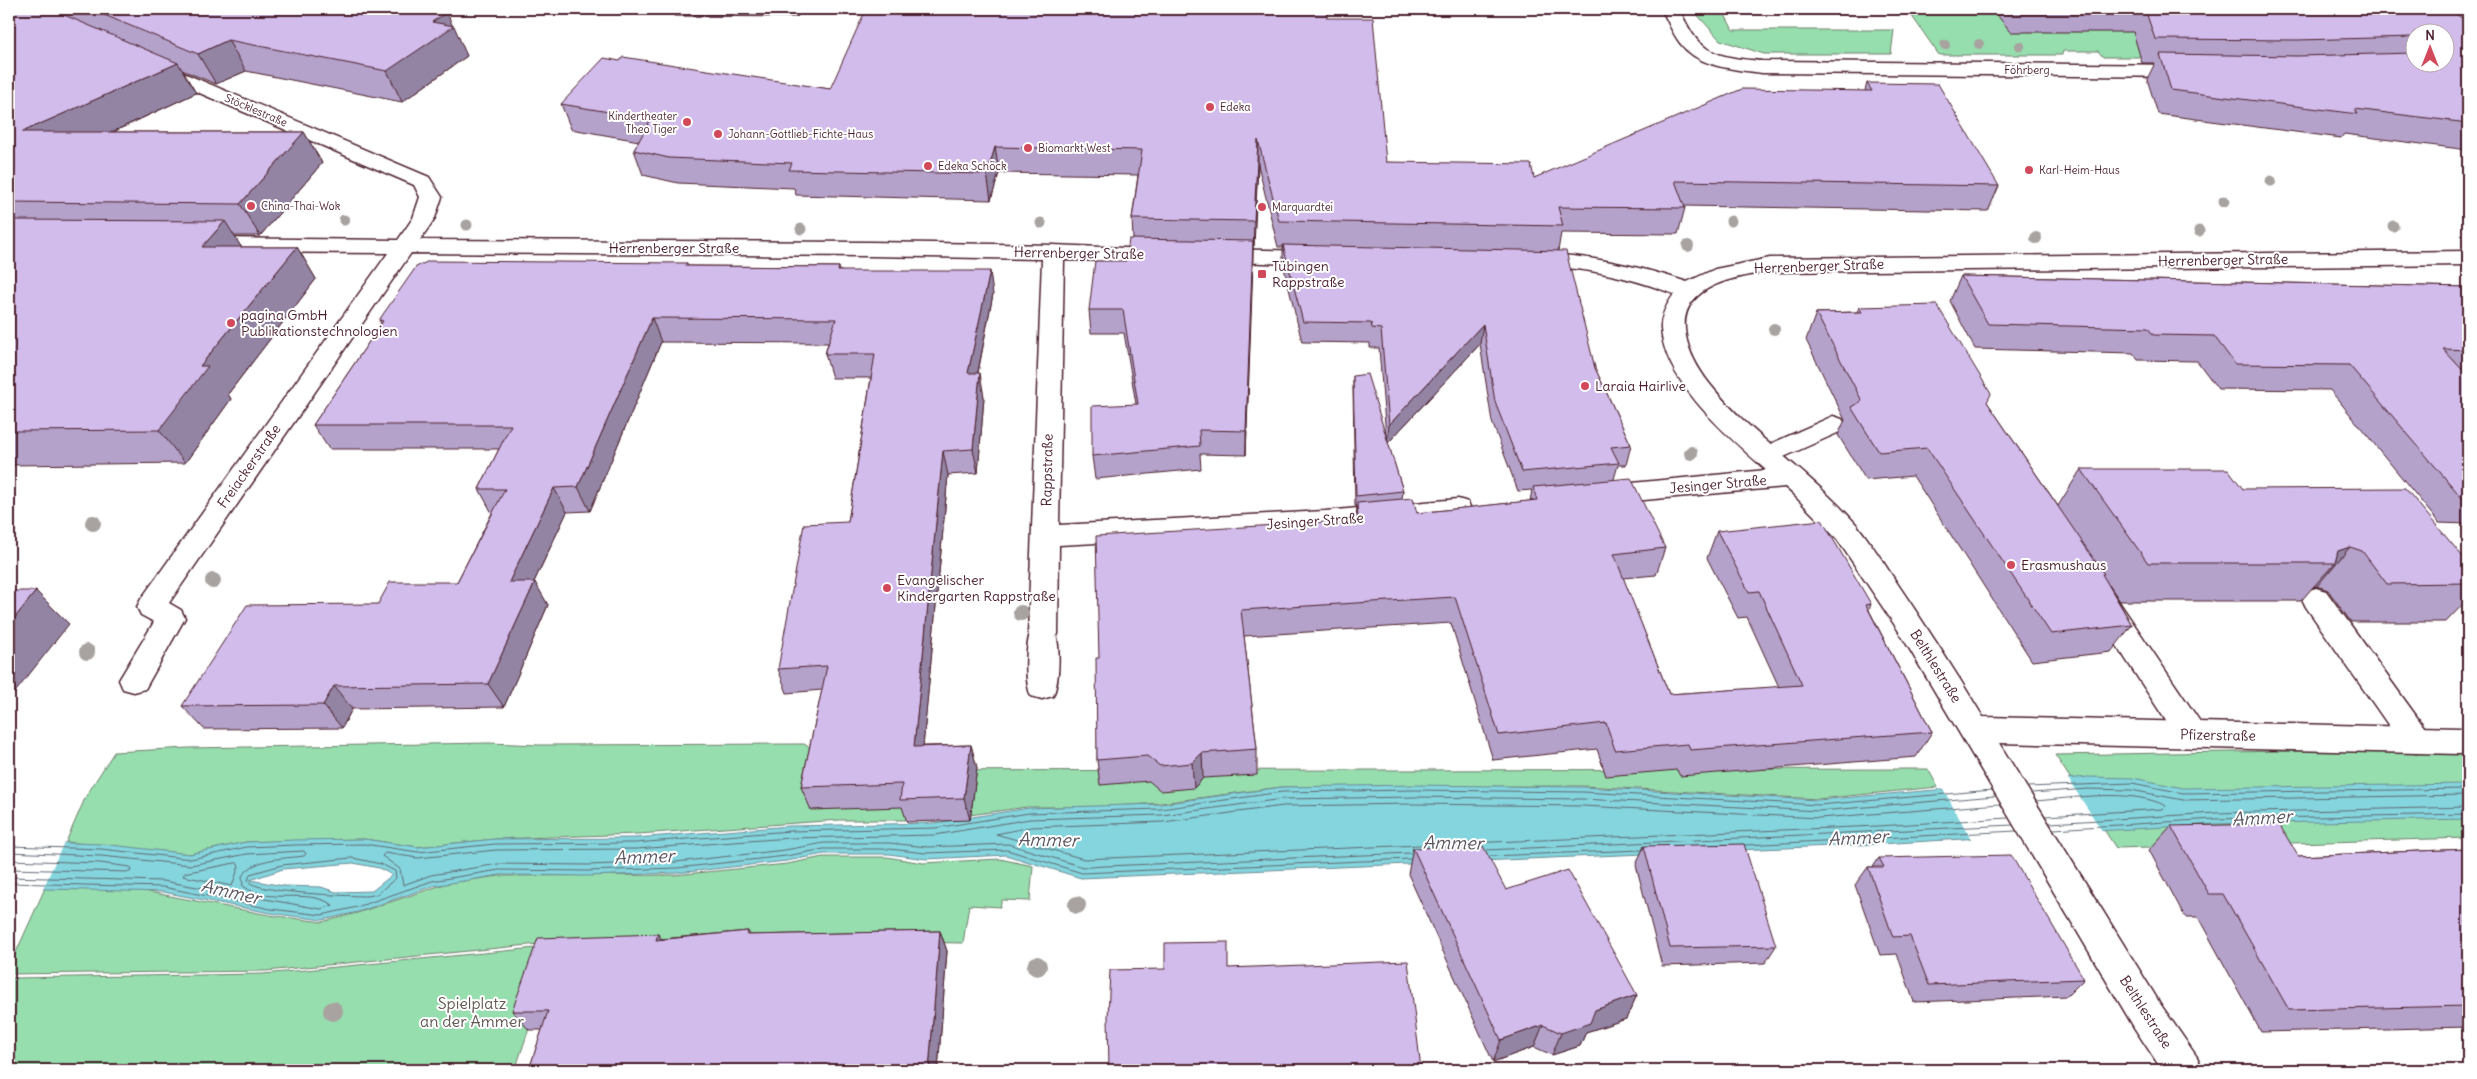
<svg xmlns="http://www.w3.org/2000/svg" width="2477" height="1079" font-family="Delius,sans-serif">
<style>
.green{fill:#96dead;stroke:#707e6c}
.water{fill:#84d5dd;stroke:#6d8c96;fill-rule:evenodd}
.pier{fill:#fff}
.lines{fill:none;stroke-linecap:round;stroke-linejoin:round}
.shore{stroke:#616872;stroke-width:1}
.service-casing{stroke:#4a1f2b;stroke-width:3}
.minor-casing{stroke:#4a1f2b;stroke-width:3}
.service{fill:#fff;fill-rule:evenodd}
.minor{fill:#fff;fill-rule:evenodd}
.tree{fill:#a8a3a0}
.wall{fill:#b5a2ca;stroke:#4a1f2b;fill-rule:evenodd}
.shaded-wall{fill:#9384a4;stroke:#4a1f2b}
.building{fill:#d2bceb;stroke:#4a1f2b}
.poi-dot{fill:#d1495b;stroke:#fff;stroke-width:2}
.labels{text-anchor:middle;stroke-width:4;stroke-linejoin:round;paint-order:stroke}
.far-street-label{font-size:11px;fill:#4a1f2b;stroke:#fff}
.far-poi-label{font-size:11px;fill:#4a1f2b;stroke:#fff;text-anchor:start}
.street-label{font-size:14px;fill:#4a1f2b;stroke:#fff}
.poi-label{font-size:14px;fill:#4a1f2b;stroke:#fff;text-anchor:start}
.near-park-label{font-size:16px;fill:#615852;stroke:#fff}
.near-water-label{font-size:18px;font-style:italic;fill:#5b5660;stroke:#fff}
</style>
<rect width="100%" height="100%" fill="#fff"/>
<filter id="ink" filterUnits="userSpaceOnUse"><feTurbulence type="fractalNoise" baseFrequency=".02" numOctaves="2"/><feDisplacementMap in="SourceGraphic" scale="10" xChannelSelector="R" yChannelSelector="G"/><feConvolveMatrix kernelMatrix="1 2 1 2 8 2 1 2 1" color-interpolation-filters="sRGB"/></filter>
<g filter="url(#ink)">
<path class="green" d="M1692,9H1722L1733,30H1894L1891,54H1764L1720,40Z
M1907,9H2062L2132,19L2206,57H2103L2098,51H2063L2062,55H1939Z
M2445,729H2468V838L2116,848L2055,755L2459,748Z
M489,743L540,745L804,744L850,771L1928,769L1938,787L1818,799L1583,786L1281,787L1161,803L1097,807H1027L934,820H840L638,834L495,839L418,847L364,839L246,842L190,854L66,842L86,796L114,752L188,748Z
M823,857H887L923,863L1000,859L1033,866L1030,901L1002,900L1000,907L969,905L963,943L634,938L559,942L266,971L9,974V968L46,886L123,887L269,915L322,922L357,913L448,883L499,876L675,875L787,864Z
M557,946L515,1070H9V982L11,978L263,974Z"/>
<path class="water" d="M2088,777L2133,778L2183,788L2468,784V819L2216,824L1879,844L1081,878L1006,855L926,859L889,854H824L787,861L677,873L587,876L500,875L433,886L358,912L322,920L270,913L163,892L9,888V841L102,844L190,854L246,842L294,840L364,839L418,847L495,839L635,838L790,826L935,823L1029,808L1161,804L1282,787L1414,785L1583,787L1818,800ZM353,863L379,868L392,875L372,891L336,892L321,887L284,886L250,880L283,869Z"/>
<path class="pier" d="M2067,777L2104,834L1972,841L1942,787Z
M13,838L65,840L42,891L9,890V847Z"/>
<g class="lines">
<path class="shore" d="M2028,787L2132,783L2183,793L2468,789
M2032,793L2088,789L2131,790L2183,800L2468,795
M2036,801C2074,798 2131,788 2166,806L2163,809L2045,816
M2000,804L1819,818L1582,806L1414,804L1283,806L1163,822L1031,827L996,834L1084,859L1878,826L2008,818
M2050,823L2215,813L2468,807
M2054,829L2215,819L2468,814
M1745,845L2016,831
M9,846L101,849L191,859L247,847L294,845L364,844L418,852L495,844L635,843L790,831L935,828L1029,813L1161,809L1282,792L1414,790L1583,792L1819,805L1992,790
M1487,850L2013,825
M9,852L101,856L191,865L247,854L304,851L306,854L304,856C283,859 256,857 242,876L243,886C270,906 306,887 333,905L321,909L163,881L9,877
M1411,853L1083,867L1008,844L927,847L889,843H824L785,850L676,862L587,865L498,864L431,875L403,885L400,869L382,856L385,853L418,858L496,850L636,849L790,838L935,835L1030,819L1162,815L1283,799L1414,797L1582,799L1819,811L1995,796
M1490,856L1641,850
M353,858L381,864L395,871L396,878L377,894L368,896C349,896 256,893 248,881L250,874L282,865Z
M9,860L100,863L130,867L132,870L130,872L9,869
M237,863L239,866L232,886L183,876L185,873Z
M9,883L163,887L271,909L322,915L357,907L432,881L499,870L587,871L677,868L786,856L824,849H889L926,853L1007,850L1082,873L1410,859"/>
<defs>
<path id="service" d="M1833,416L1842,419L1846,425L1842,431L1768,464L1759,461L1755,455L1759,449Z
M2316,588L2326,591L2427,731L2432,740L2427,749L2416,753L2405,749L2306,607L2302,599L2306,591Z
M2105,593L2115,596L2203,726L2208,735L2203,744L2192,748L2181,744L2095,612L2091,604L2095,596Z
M1043,623L1053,626C1061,640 1060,681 1053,696L1042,699L1031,696C1024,682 1025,640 1033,626Z"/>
<path id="minor" d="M1661,9H1679C1684,18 1688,28 1694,36C1709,58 1739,59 1762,61L2188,65L2195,67L2197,71L2195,75L2188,77L1762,73C1734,69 1699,68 1680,43C1672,33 1668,20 1661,9Z
M155,61L429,177L442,197L435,218L420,240L871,242L1053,245L1173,250L1176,255L1173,260L1165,262L1064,260L1059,525L1325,511L1458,499L1468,502L1471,509L1468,516L1458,519L1325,531L1059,545L1058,634L1053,642L1043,645L1033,642L1028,634L1042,259L871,256L411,253L169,603L181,610L185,618L145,689L134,692L123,689L119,680L154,622L141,615L137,607L141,599L388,253L203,252L195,250L192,245L195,240L203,238L398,240L413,218L420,197L414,185L148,71L146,67L148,63Z
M1215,249L1320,251L1328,253L1331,258L1328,263L1320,265L1207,261L1204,256L1207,251Z
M2468,251V265L1770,272C1738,276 1681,285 1685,329C1688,364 1716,393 1740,417C1778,454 1821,484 1856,524C1869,540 1880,557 1891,574C1923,621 1954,669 1983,717L2460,728L2468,731V751L2460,754L1999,743L2161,1005L2197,1057L2203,1070H2162L2135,1029L1900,633L1837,539L1793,494L1785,487L1601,504L1592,502L1588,495L1592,488L1601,486L1766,470C1728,436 1665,383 1661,329C1660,316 1667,304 1674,294C1642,282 1610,273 1576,269C1559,267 1541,269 1525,265L1522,260L1525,255L1533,253C1586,255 1637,265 1687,282L1715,269L1770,258Z"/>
</defs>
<use href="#service" class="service-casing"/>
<use href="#minor" class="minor-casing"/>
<use href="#service" class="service"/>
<use href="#minor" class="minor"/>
</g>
<g class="tree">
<circle cx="1979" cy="44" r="5"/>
<circle cx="1945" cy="45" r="5"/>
<circle cx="2020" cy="46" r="5"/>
<circle cx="2271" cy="181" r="5.5"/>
<circle cx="2224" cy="201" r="5.5"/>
<circle cx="344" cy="220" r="5.5"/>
<circle cx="1731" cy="221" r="5.5"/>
<circle cx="1041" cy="223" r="5.5"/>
<circle cx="467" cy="225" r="5.5"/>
<circle cx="2393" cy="226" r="5.5"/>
<circle cx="801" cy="229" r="5.5"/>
<circle cx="2199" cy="231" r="5.5"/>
<circle cx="2036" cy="238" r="6"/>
<circle cx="1688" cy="246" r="6"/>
<circle cx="1774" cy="329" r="6"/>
<circle cx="1691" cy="453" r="7"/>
<circle cx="93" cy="523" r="8"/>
<circle cx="213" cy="581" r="8"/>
<circle cx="1021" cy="613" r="8"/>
<circle cx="87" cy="652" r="8"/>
<circle cx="1077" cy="905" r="9"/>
<circle cx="1037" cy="966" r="10"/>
<circle cx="333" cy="1011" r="10"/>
</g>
<path class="wall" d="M9,9H426L452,26L467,56L402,102L246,71L216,84L182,70L196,93L113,132H304L322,163L260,236H234L241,247H297L316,279L228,394L231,399L185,463L9,465Z
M672,9H802L797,17L674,16Z
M1992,9H2450L2468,23V150L2344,134L2341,138L2158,114L2147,79L2155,63H2142L2133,32H2011ZM2414,32H2444V62H2414Z
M1327,18L1386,162L1534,178L1865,91L1867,83L1999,186L1988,211L1684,206L1685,208L1678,234L1561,233L1558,251L1595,368L1631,445L1626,465H1618L1614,479L1665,548L1656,575L1623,578L1669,694L1779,687L1747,617L1738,618L1707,558L1717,531L1871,604L1869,610L1932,732L1916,757L1680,776L1677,770L1606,776L1597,749L1493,760L1451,623L1244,636L1257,749V775L1203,778L1194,788L1161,791L1149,781L1100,785L1097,760L1099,658L1356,520L1357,506H1355L1353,387V376L1386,437L1379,348H1370V343L1302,342L1283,264V247H1278L1258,165L1253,246L1246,455L1200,454L1201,469L1095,479L1092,456L1136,404L1124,333H1091L1089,310L1126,261L1133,239L1132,219L1138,175L999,173L991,200L796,195L794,188L678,183L643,175L634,150L639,141L571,129L561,104L620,61L830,89ZM1480,344L1492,422L1518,491L1532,490L1530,501L1417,513L1402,499L1403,491L1388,443Z
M687,263L688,266L839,267L840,271L993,294L978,373L984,397L978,473L948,475L923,746L971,745L977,768L970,820L907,822L902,807L811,810L801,787L822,690L787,693L778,669L848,522L871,378H832L825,354L828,343L661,342L590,511L567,512L534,582L548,605L504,707L352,709L342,728L204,729L182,706L378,604L457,582L492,513L479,489L499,449H329L313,425L381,324L379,320Z
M1961,276L2468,287V524L2439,523L2330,390L2218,389L2197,361L2138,360L2133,353L1975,349L1950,301Z
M1859,307L1987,402L2058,506L2081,469L2243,489L2468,563V599L2446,622H2351L2328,590L2317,586L2313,587L2301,601H2120L2109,585L2132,625L2111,652L2032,661L1913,476L1866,480L1838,435L1845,420L1806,340L1816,313L1857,312Z
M2171,826L2298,856L2468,849V1027L2261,1032L2198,917H2185L2149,850Z
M1644,846L1776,946L1765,963L1662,966L1636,865Z
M1413,848L1506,890L1637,995L1626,1019L1586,1032L1580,1046L1552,1055L1534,1047L1493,1062L1408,874Z
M1879,858L2084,979L2067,996L1914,1002L1897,954L1880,955L1855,885L1868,867H1873Z
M748,931L750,935L940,931L947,951L938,1070H529L542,1030H529L512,1011L658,934L661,939Z
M1228,968L1421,1069V1070H1109Z"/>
<path class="shaded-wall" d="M795,9H802L797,17Z
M447,12L453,27L454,26L467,56L402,102L387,71L432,22Z
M228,40L246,71L216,84L198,54Z
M178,63L196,93L45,163L22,132Z
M304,132L322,163L260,236L240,204Z
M1258,140V165L1254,246V221Z
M995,147L999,173L991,200L987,174Z
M225,221L245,253L202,247Z
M1253,241V264L1246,455V431Z
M297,247L316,279L228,394L231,399L185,463L159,430L200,366Z
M990,271L993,294L973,397L968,373Z
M652,318L661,342L590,511L578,487Z
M1483,324L1480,344L1387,444L1389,425Z
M980,373L984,397L978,473L973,449Z
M943,451L948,475L921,769L914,747Z
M554,488L567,512L523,605L509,582Z
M2350,547L2317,586L2313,587L2335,563L2338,551Z
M535,582L548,605L504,707L488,684Z
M36,591L69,624L9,700V625Z
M334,686L352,709L342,728L323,705Z
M971,745L977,768L970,820L964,798Z
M1202,753L1203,778L1194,788L1192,763Z
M940,931L947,951L938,1070H929Z
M658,934L671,954L656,940Z
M1637,995L1626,1019L1586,1032L1580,1046L1552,1055L1561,1033L1595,1010Z
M1543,1025L1534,1047L1493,1062L1501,1040Z"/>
<path class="building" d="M9,9H50L178,63L22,132H304L240,204L9,202Z
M90,9H426L447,12L432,22L454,26L387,71L228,40L198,54Z
M866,9H1327V18H1373L1386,162L1531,164L1534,178L1742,89L1872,91L1867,83L1938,84L1999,186L1675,181L1685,208L1558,207L1563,226L1279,221L1258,140L1254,221L1132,219L1142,150L995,147L987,174L789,170L792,163L669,158L634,150L651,119L561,104L604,58L620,61L623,57L830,89Z
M2145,9H2450L2468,23V123L2355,109L2358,114L2171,90L2160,54L2298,56L2414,53V62H2444V32H2414V37L2297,40L2155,39Z
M9,220L225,221L202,247H297L200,366H208L159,430L9,431Z
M1129,239L1253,241L1246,431L1199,430L1200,446L1092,456V406L1138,404L1123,310H1089L1095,261H1126Z
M1283,245L1566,251L1595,368L1631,445L1611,447L1619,463L1522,472L1495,402L1483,324L1389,425L1381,329L1372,328L1371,323L1303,322Z
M429,261L687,263L685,266L839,267L838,271H990L968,373H980L973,449L943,451L914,747L971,745L964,798L900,800L902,784L801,787L827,666L778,669L804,524L848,522L875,354H825L836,319L652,318L578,487L554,488L509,582H535L488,684L334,686L323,705L182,706L247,605L378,604L390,582H457L505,489H479L511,425H313L383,321L379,320L416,267Z
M1961,276L2468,287V350L2443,349L2468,376V498H2462L2349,365L2235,364L2214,336L2153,335L2148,328L1988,324Z
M1937,305L1991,394L1987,402L2104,574H2102L2132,625L2051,634L1927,448L1879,452L1851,407L1862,401L1816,313L1862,312L1859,307Z
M1367,374L1403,491L1356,496L1353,376Z
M2081,469H2228L2243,489L2405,488L2468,563V583L2387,584L2362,551L2350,547L2338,551L2335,563H2148Z
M1631,478L1665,548L1614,554L1669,694L1802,685L1759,591L1749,592L1717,531L1822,520L1871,604L1866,605L1932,732L1690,750L1688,744L1615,750L1606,723L1499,735L1455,597L1241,610L1257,749L1202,753L1192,763L1160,766L1147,756L1097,760L1096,658H1099L1096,536L1358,520L1357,503L1413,498L1417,513L1537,500L1533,487Z
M9,591H36L9,625Z
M2279,824L2298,856L2468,849V1006L2289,1010L2223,894H2209L2171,826Z
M1744,844L1776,946L1670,948L1644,846Z
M1483,846L1506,890L1568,870L1637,995L1595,1010L1590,1023L1561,1033L1543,1025L1501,1040L1413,848Z
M2011,855L2084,979L1929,985L1910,936L1893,937L1868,867H1884L1879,858Z
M748,931L747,935L940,931L929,1070H529L548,1011H512L538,938L658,934L656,940Z
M1228,942V968L1408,961L1421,1069L1369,1070H1109L1108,1018L1110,970L1165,969V943Z"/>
</g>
<g class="poi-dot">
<circle cx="1210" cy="107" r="5"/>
<circle cx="687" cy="122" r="5"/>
<circle cx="718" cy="134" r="5"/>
<circle cx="1028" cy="148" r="5"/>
<circle cx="928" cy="166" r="5"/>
<circle cx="2029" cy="170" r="5"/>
<circle cx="251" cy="206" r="5"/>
<circle cx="1262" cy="207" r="5"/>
<rect x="1257" y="269" width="10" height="10" rx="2.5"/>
<circle cx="231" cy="323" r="5"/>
<circle cx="1585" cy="386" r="5"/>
<circle cx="2011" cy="565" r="5"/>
<circle cx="887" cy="588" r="5"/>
</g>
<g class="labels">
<g class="far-street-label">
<text x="2027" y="74">Föhrberg</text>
<text transform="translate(256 110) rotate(23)" y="4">Stöcklestraße</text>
</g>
<g class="far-poi-label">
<text x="1220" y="111">Edeka</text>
<text x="677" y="120" text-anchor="end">Kindertheater<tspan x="677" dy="13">Theo Tiger</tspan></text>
<text x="728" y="138">Johann-Gottlieb-Fichte-Haus</text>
<text x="1038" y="152">Biomarkt West</text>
<text x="938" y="170">Edeka Schöck</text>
<text x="2039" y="174">Karl-Heim-Haus</text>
<text x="261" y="210">China-Thai-Wok</text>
<text x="1272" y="211">Marquardtei</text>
</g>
<g class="street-label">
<text x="674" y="253">Herrenberger Straße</text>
<text transform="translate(1079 253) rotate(1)" y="5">Herrenberger Straße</text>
<text transform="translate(2223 260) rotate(-1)" y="5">Herrenberger Straße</text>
<text transform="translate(1819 266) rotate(-2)" y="5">Herrenberger Straße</text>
<text transform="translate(249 466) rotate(-55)" y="5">Freiackerstraße</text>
<text transform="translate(1047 470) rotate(-89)" y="5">Rappstraße</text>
<text transform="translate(1718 484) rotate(-5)" y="5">Jesinger Straße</text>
<text transform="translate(1315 521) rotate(-4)" y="5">Jesinger Straße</text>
<text transform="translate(1936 666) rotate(58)" y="5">Belthlestraße</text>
<text transform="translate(2218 735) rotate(1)" y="5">Pfizerstraße</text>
<text transform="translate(2146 1012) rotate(57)" y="5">Belthlestraße</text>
</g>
<g class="poi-label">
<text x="1272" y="271">Tübingen<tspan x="1272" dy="16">Rappstraße</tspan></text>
<text x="241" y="320">pagina GmbH<tspan x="241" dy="16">Publikationstechnologien</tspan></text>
<text x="1595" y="391">Laraia Hairlive</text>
<text x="2021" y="570">Erasmushaus</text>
<text x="897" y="585">Evangelischer<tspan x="897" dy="16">Kindergarten Rappstraße</tspan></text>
</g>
<g class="near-park-label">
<text x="472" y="1009">Spielplatz<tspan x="472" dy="18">an der Ammer</tspan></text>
</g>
<g class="near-water-label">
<text transform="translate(2262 818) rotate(-3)" y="6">Ammer</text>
<text transform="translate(1858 838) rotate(-3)" y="6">Ammer</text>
<text transform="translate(1048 840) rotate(1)" y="6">Ammer</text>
<text transform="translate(1453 843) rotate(1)" y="6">Ammer</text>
<text transform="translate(644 857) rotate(-2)" y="6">Ammer</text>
<text transform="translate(231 892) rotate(13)" y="6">Ammer</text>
</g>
</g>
<rect width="2477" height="1079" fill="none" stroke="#fff" stroke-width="30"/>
<rect x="15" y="15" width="2447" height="1049" fill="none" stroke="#4a1f2b" stroke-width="2" filter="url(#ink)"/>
<g transform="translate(2430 48)"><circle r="24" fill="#ffffff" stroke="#b7a5aa"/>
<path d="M0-4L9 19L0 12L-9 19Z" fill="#d1495b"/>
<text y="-8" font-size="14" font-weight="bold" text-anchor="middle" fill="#4a1f2b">N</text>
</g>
</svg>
